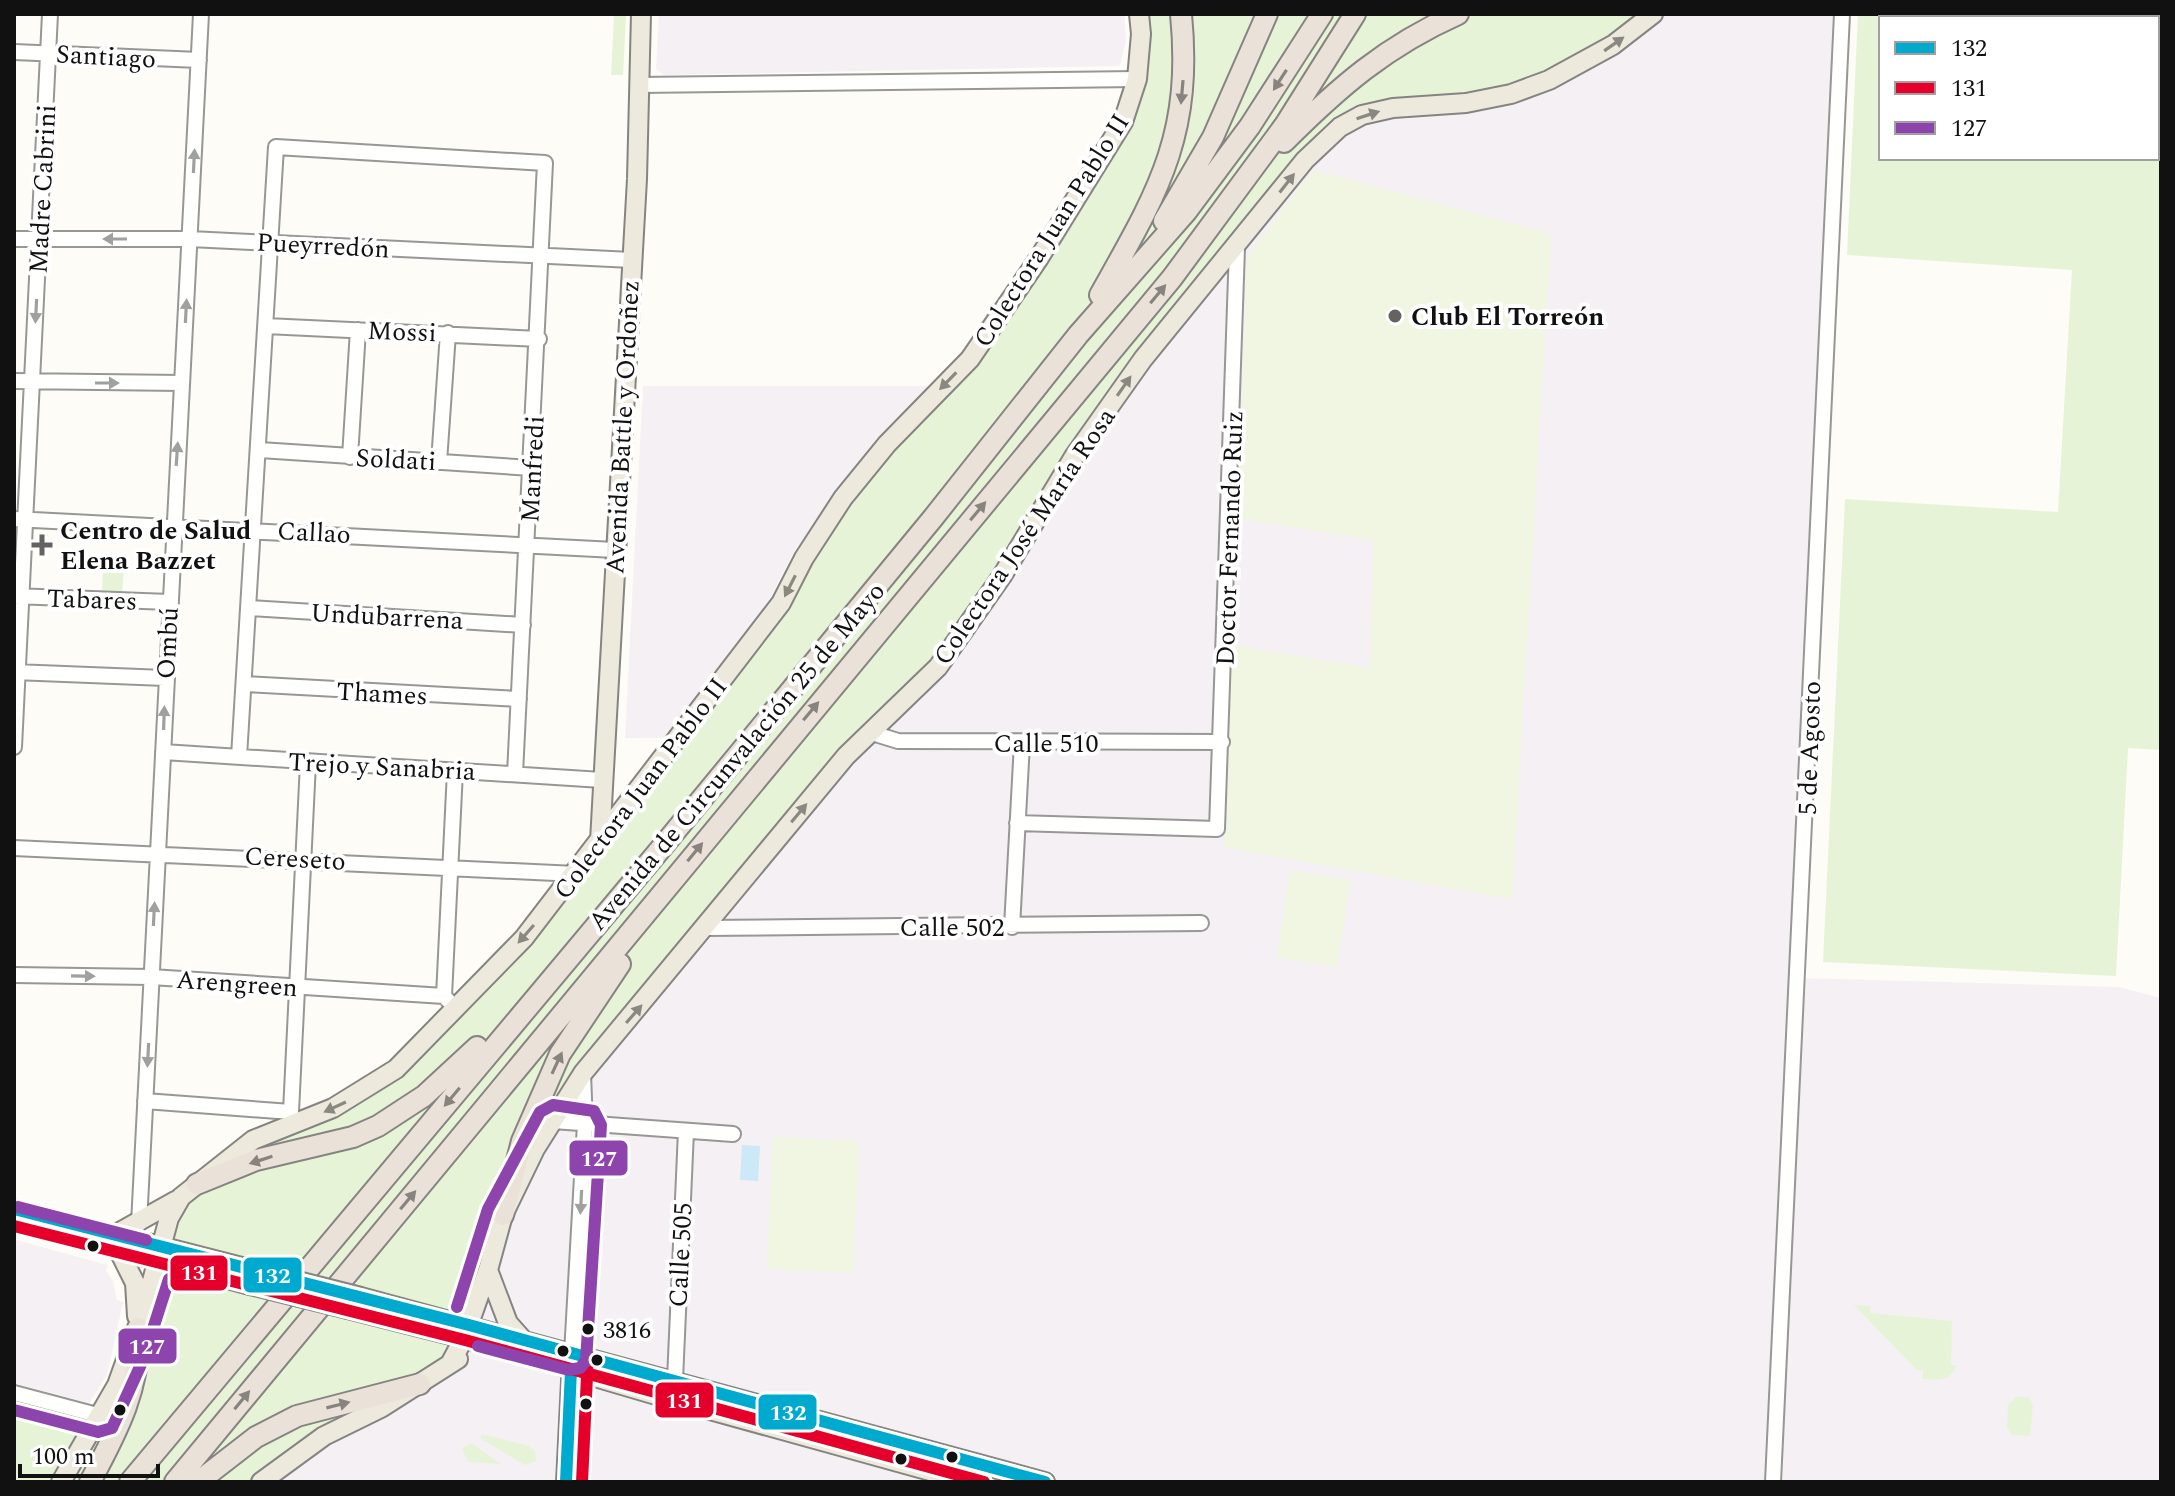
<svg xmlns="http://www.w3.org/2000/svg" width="2175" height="1496" font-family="Spectral,serif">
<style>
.industrial{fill:#f5f0f3}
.green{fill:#e7f3d7}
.pitch{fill:#f0f6e1}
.water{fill:#cde8f7}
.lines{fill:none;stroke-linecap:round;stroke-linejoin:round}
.minor-casing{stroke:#979795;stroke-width:18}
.major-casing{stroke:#858482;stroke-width:22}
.highway-casing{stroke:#858482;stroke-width:24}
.minor{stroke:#fffffe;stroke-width:14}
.major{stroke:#ede9dc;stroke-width:18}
.highway{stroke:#eae1d8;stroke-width:20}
.major-bridge-casing{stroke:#858482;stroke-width:22;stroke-linecap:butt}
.major-bridge{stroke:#ede9dc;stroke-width:18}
.bus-1-casing{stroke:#fff;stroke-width:18}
.bus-2-casing{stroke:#fff;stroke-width:18}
.bus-3-casing{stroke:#fff;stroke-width:18}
.bus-1{stroke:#00a9ce;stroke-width:12}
.bus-2{stroke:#e4002b;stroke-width:12}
.bus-3{stroke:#8e44ad;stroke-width:12}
.oneway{fill:#8a8881}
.oneway2{fill:#88837e}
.oneway3{fill:#a0a09f}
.poi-dot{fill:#646362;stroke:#fff;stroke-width:3}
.bus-dot{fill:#111;stroke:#fff;stroke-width:3}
.labels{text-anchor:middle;stroke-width:8;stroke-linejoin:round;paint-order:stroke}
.bus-label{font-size:24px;fill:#111;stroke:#fff;text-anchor:start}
.street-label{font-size:26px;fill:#111;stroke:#fff}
.poi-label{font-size:26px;font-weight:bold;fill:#111;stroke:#fff;text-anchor:start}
.line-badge{stroke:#fff;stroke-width:3}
.badge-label{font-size:22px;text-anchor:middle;font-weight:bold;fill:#fff}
</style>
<rect width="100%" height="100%" fill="#fdfcf7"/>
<path class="industrial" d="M659,14H1124L1126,40L1120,66L664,75L656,69Z
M1653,14H1842L1798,978L2119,987L2161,998V1482H261L535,1149L1075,455L1340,127Z
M643,386H931L863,457L795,550L763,611L728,661L667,738H625Z
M16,1240L108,1265L106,1271L113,1281L117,1300L123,1302L107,1375L89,1403L14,1383Z"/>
<path class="green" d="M1139,14H1653L1549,80L1340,127L1143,359L938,667L723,904L535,1149L450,1364L261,1482H61L101,1416L169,1218L229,1156L362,1093L524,938L781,603L843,498L970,359L1123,122Z
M1858,14H2048L2050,18H1881V158H2157V124L2161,117V750L2128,748L2116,976L1823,962L1845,499L2058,512L2072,270L1847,255Z
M614,15L626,16L623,75H611Z
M103,564L124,565L122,596L102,595Z
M1854,1305L1870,1306V1313L1952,1321L1951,1365H1956C1951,1382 1937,1380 1923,1379V1370H1917Z
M2017,1396L2029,1398L2033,1405L2030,1436L2012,1435L2007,1427L2008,1405Z
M14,1404L85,1424L53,1482H14Z
M482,1434L529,1446L535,1451L536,1461L525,1465L480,1438Z
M471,1443L501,1464L468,1462L462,1449Z"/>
<path class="pitch" d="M1314,170L1551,234L1512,899L1224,847L1232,645L1370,668L1373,540L1237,518L1247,257L1298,189L1299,183H1303Z
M1290,870L1351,880L1337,967L1277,957Z
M773,1137L859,1141L853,1272L767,1269Z"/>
<path class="water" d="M742,1145L760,1146L758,1181L740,1180Z"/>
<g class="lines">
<defs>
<path id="minor" d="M14,52L199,60
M638,85L1137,79
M14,239H190L632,260
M266,326L539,339
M14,381L182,383
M260,450L532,468
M350,457L358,330
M439,462L448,333
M14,519L615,550
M14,596L169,602
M250,608L523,625
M14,672L165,678
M245,684L519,699
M872,733L898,741L1222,742
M14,747L50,14
M163,752L602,780
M239,757L276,147L545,163L515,774
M1017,823L1217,829L1237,248
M14,848L576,874
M1012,927L1022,743
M704,928L1201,923
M14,975L151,977L444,996L455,1008
M444,996L455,771
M145,1101L291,1112
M291,1112L308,763
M553,1121L733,1134
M139,1224L201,14
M572,1354L585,1124L583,1073
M675,1380L686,1131
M14,1393L101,1416
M1773,1482L1842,14"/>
<path id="major" d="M2065,14L2067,18
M2136,18V14
M600,841L637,179L641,14
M14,1209L262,1272
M14,1222L250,1285
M116,1234L175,1201
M119,1251L135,1283L137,1316
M488,1270L508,1323L524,1341
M361,1297L1045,1482
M348,1309L550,1360L571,1370L663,1397L970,1482
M450,1364L464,1338L488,1270L503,1215L535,1149L583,1073L846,756L938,667L1002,576L1075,455L1143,359L1305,160L1340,127L1362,115L1393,108L1466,103L1511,94L1549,80L1613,45L1653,14
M61,1482L117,1385L145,1307L169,1218L181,1197L253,1140L333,1108L396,1069L524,938L781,603L804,558L843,498L887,444L970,359L1039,258L1123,122L1137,79L1141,34L1139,14
M261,1482L324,1436L381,1408L458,1359
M566,1482L572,1361"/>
<path id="highway" d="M1284,142C1339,87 1386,46 1458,14
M1164,221L1213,137L1267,14
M1100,295C1157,193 1193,137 1181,14
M197,1184L256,1160L353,1137L378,1126L424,1096L477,1047
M503,1215L522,1141L560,1054L620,964
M90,1482C117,1432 142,1385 138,1328
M130,1482L663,846L933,518L1078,335L1186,212L1250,126L1322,14
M175,1482L1172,278L1285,125L1355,14
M198,1482L256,1437L297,1416L420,1384"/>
</defs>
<use href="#minor" class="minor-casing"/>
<use href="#major" class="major-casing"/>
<use href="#highway" class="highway-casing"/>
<use href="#minor" class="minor"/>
<use href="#major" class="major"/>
<use href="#highway" class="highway"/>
<defs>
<path id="major-bridge" d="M262,1272L361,1297
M250,1285L348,1309"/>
</defs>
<use href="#major-bridge" class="major-bridge-casing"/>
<use href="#major-bridge" class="major-bridge"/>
<defs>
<path id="bus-1" d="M14,1209L469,1325L1045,1482
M566,1482L571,1370"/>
<path id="bus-2" d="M14,1226L465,1340L984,1482
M582,1482L588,1355"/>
<path id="bus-3" d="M18,1207L146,1240
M457,1307L488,1209L540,1112L553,1105L594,1111L601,1125L586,1361L580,1368L569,1370L478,1346
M14,1410L98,1432L112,1428L143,1360L169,1279"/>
</defs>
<use href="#bus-1" class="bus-1-casing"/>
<use href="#bus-2" class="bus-2-casing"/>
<use href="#bus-3" class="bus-3-casing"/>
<use href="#bus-1" class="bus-1"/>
<use href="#bus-2" class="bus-2"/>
<use href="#bus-3" class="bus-3"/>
</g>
<defs><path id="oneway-solid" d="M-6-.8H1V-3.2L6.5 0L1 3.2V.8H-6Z" transform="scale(2)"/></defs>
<g class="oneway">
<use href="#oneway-solid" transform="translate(1614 44) rotate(-35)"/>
<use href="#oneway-solid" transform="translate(1368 115) rotate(-18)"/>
<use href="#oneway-solid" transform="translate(1287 183) rotate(-52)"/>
<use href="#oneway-solid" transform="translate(948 381) rotate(134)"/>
<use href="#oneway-solid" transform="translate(1124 386) rotate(-55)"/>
<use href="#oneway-solid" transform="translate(790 586) rotate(117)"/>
<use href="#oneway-solid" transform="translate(799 813) rotate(-50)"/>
<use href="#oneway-solid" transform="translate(526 934) rotate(131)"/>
<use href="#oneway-solid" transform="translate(634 1014) rotate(-49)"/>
<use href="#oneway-solid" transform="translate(335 1107) rotate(155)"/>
</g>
<g class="oneway2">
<use href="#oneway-solid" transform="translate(1280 80) rotate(123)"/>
<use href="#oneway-solid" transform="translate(1182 92) rotate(95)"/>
<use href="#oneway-solid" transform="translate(1158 294) rotate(-50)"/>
<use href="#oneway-solid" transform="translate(978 511) rotate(-50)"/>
<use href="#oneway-solid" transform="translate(811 711) rotate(-50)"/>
<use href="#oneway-solid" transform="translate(695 852) rotate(-51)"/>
<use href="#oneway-solid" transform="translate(557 1063) rotate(-65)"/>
<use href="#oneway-solid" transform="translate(452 1097) rotate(130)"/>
<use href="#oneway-solid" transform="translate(261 1160) rotate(162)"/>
<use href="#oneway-solid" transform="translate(408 1200) rotate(-50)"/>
<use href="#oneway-solid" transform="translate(242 1400) rotate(-51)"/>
<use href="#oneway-solid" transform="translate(338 1405) rotate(-14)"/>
</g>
<g class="oneway3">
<use href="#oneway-solid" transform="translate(194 161) rotate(-87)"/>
<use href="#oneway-solid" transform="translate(115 239) rotate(180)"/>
<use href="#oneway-solid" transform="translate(36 311) rotate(93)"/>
<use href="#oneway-solid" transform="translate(186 311) rotate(-87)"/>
<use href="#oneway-solid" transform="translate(107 383)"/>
<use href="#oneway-solid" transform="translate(177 454) rotate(-86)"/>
<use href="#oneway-solid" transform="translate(164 718) rotate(-88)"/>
<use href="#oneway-solid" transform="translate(154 914) rotate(-87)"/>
<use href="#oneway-solid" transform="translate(83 976) rotate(1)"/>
<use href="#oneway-solid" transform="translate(148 1055) rotate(93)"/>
<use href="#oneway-solid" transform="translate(581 1202) rotate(93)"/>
</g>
<g class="poi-dot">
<circle cx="1395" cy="316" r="8"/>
<path d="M38 533h8v8h8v8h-8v8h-8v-8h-8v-8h8z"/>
</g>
<g class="bus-dot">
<circle cx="93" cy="1246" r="7"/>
<circle cx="588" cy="1329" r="7"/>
<circle cx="563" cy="1351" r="7"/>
<circle cx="597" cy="1360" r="7"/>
<circle cx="586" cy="1404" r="7"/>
<circle cx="120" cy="1410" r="7"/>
<circle cx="952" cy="1457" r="7"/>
<circle cx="901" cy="1459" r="7"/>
</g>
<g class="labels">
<g class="bus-label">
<text x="603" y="1338">3816</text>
</g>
<g class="street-label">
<text transform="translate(106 56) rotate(3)" y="9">Santiago</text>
<text transform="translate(42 189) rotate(-87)" y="9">Madre Cabrini</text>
<text transform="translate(1051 230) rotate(-58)" y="9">Colectora Juan Pablo II</text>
<text transform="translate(323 245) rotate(3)" y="9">Pueyrredón</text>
<text transform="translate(402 331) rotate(2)" y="9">Mossi</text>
<text transform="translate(622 427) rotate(-87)" y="9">Avenida Battle y Ordoñez</text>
<text transform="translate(396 459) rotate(3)" y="9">Soldati</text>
<text transform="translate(532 469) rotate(-87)" y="9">Manfredi</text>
<text transform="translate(314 532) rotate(3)" y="9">Callao</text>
<text transform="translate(1024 536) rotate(-56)" y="9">Colectora José María Rosa</text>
<text transform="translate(1229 538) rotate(-88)" y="9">Doctor Fernando Ruiz</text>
<text transform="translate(92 599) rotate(2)" y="9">Tabares</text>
<text transform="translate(387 616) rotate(3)" y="9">Undubarrena</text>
<text transform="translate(167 643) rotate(-87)" y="9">Ombú</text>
<text transform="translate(382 693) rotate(3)" y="9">Thames</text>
<text x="1046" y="752">Calle 510</text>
<text transform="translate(1809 748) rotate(-88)" y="9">5 de Agosto</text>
<text transform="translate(736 756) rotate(-50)" y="9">Avenida de Circunvalación 25 de Mayo</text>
<text transform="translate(382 766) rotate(3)" y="9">Trejo y Sanabria</text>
<text transform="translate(640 788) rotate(-53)" y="9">Colectora Juan Pablo II</text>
<text transform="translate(295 858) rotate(3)" y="9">Cereseto</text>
<text x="952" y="936">Calle 502</text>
<text transform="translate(237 983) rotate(4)" y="9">Arengreen</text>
<text transform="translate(680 1255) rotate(-87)" y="9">Calle 505</text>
</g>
<g class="poi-label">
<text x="1411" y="325">Club El Torreón</text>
<text x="60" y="539">Centro de Salud<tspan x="60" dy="30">Elena Bazzet</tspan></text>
</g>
</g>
<g class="line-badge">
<rect x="568" y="1139" width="61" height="38" rx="8" fill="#8e44ad"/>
<rect x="169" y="1254" width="60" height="38" rx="8" fill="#e4002b"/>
<rect x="242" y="1256" width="61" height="38" rx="8" fill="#00a9ce"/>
<rect x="117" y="1327" width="61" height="38" rx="8" fill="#8e44ad"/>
<rect x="654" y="1381" width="61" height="38" rx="8" fill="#e4002b"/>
<rect x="757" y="1393" width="61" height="38" rx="8" fill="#00a9ce"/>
</g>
<g class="badge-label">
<text x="599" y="1166">127</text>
<text x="199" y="1280">131</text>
<text x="272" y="1283">132</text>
<text x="147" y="1354">127</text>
<text x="684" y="1408">131</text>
<text x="788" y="1420">132</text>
</g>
<rect width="2175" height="1496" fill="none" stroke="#111111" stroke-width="32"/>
<rect x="1879" y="16" width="280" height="144" fill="#ffffff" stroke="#a0a0a0" stroke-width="2"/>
<rect x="1895" y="42" width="40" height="12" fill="#00a9ce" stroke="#a0a0a0" stroke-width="2"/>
<text x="1951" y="56" font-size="24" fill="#111111">132</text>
<rect x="1895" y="82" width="40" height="12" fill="#e4002b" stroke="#a0a0a0" stroke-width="2"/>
<text x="1951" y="96" font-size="24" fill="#111111">131</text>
<rect x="1895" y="122" width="40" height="12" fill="#8e44ad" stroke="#a0a0a0" stroke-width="2"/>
<text x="1951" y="136" font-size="24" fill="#111111">127</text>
<path d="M20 1464v12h138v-12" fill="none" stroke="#111111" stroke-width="4"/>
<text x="32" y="1464" font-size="24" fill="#111111" stroke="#ffffff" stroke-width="6" paint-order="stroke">100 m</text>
</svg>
